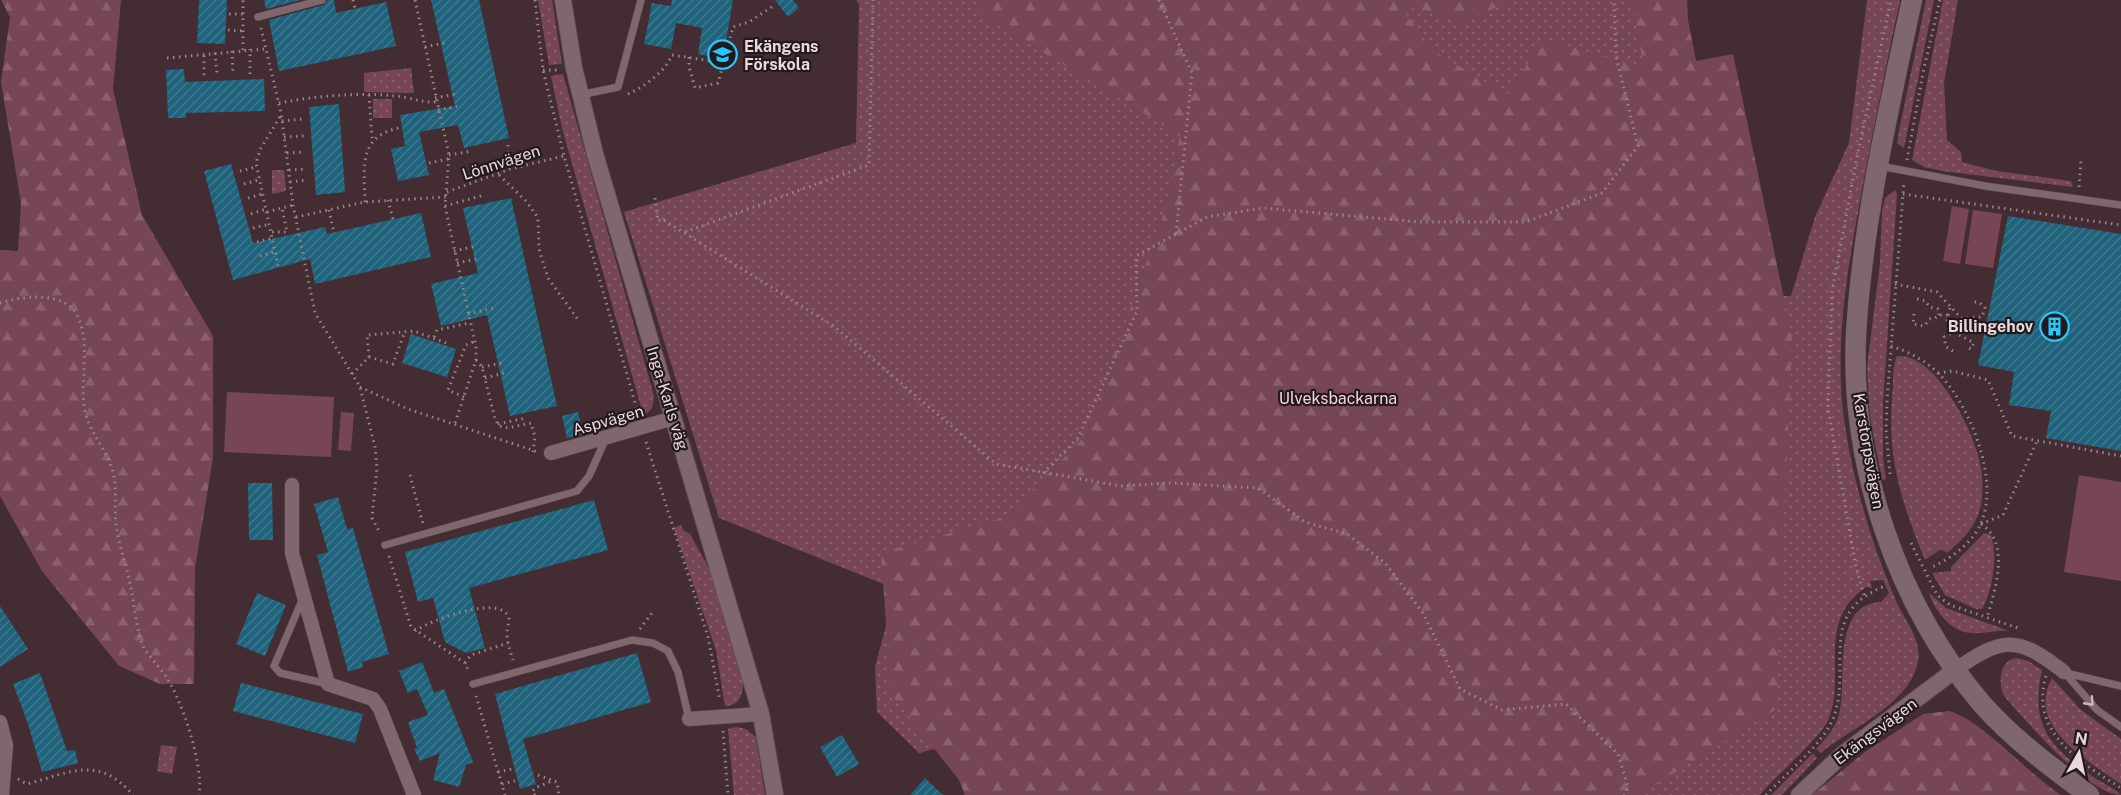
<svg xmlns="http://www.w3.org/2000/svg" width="2121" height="795" font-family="'Public Sans',sans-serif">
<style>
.grass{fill:url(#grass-dots)}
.forest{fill:url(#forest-firs)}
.pitch{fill:#774655}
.building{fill:url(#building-hatch)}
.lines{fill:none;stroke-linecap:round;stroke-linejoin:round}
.service-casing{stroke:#5e4c51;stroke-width:8}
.minor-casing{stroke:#5e4c51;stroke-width:15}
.tertiary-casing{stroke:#5e4c51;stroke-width:18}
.secondary-casing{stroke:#5e4c51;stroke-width:21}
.path{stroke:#99868b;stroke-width:3;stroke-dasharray:1.5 4.5;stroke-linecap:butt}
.service{stroke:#80676d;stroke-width:7}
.minor{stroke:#80676d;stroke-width:14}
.tertiary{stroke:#80676d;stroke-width:16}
.secondary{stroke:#80676d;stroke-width:20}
.oneway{stroke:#c9b7bb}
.labels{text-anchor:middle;stroke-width:4.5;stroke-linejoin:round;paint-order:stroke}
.poi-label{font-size:16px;font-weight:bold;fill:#e8d9dd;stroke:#23191b;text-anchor:start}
.street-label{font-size:16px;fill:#e8d9dd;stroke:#23191b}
.park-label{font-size:16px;fill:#f8d3dd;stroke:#23191b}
</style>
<defs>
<pattern id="grass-dots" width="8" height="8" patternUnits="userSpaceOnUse" patternTransform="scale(1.5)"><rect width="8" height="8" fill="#774655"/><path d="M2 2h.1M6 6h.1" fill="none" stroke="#8a606d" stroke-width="1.8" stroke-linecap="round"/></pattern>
<pattern id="forest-firs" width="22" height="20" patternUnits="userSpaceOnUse" patternTransform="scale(1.5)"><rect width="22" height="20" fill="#774655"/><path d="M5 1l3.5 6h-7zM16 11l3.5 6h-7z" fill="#8a606d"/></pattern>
<pattern id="building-hatch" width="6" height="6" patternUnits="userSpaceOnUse" patternTransform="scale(1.5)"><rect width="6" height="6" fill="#1e627b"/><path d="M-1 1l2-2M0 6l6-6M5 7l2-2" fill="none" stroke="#3f788d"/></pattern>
</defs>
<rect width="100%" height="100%" fill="#432d33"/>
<path class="grass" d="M538,0H552L562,64L549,65Z
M856,0H1687L1689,40L1771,296H1791L1815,217L1849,143L1867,0H1900C1886,65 1873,130 1861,195C1848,267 1835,339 1843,411C1851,476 1871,543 1897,603C1905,620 1922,641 1918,661C1911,704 1850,728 1821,753L1816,749C1828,737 1837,726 1840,710C1847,679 1831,604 1881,602L1889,593L1883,580L1870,581L1872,588L1866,587C1815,622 1847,676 1828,720C1820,739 1776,775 1760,795H982L974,738L919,753L877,712L875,667L896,589L719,518L624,212L856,143L859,4Z
M1926,0H1934L1904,148L1897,143L1899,131Z
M1943,0H1958L1944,83L1947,140L1961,152L1962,162L1996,171L2071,181L2073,187L1943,171L1924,167L1912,160Z
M411,68L414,93L364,92V73Z
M563,74L654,396C653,405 653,412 643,414L562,128L551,76Z
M373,99H392V118H373Z
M272,170H284L286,191L272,194Z
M1895,190L1897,194L1883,404V458L1886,479L1882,480L1870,417L1867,367L1880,263L1882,211L1885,198Z
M1897,356C1937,353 1976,435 1981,468C1983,481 1983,497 1980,509C1975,528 1961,541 1947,553L1941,549L1925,560C1900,500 1886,454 1893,388C1893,378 1893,365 1897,356Z
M681,525L684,531L690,534L712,574L743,678C743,692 742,705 725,706L716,650L674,528Z
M1984,533L1991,535C1998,557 1993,589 1982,609H1976L1945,595L1932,573L1951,571V567Z
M1929,593L1946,608L2009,631C1996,630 1984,634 1971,633C1951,632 1934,610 1929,593Z
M2016,658L2028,661L2042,670C2029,728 2052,749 2098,780C2106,785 2116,789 2121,795C2089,795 2026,721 2004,696C1998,683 1999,661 2016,658Z
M2052,678L2081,710L2121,739V784C2088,761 2025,726 2052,678Z
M736,727L746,729L756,737L765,795H734L728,729Z
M161,745L177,747L172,774L157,771Z
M1813,753L1817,758L1782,795H1771Z"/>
<path class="forest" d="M1,0H121L113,89L142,215L213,336V458L195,568L194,684H160L119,666L42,571L0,496V250L18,251L21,203L1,82L10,17Z
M975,0H1511L1463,23L1400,5L1432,50L1508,95L1543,38L1644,69L1632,0H1684L1696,61L1733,54L1792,337L1776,709L1639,795H965L959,780L891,694L881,553L1006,517L1085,436L1168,202L1180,135L984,17Z
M1949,711C1982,720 2028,774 2061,795H1812L1865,752L1923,714Z"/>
<path class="pitch" d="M1952,206L1969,209L1960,264L1943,261Z
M1973,210L2002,214L1993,268L1965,264Z
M227,392L334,397L331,457L224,452Z
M341,412L354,413L351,451L338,450Z
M2079,475L2121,482V581L2064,572Z"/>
<path class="building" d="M199,0H227L225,44L197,43Z
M264,0H300L266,9Z
M328,0H334L336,13L386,2L396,46L279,71L269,20L323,5Z
M431,0H479L509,138L464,148L458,125L419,132L429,175L398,181L391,149L405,146L400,115L455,106Z
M672,0H733L723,59L698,54L702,28L676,23L671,49L644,44L652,3L671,6Z
M775,0H793L799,8L788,17Z
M184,69L185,82L264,79L265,111L186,113V118H168L166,70Z
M339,104L345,192L316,195L309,107Z
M231,164L253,243L325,227L327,234L421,213L431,257L315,284L310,259L233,280L204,171Z
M511,198L557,406L510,416L487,315L441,326L431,284L478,273L463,208Z
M2008,216L2121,234V451L2046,438L2051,411L2009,405L2014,372L1978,365Z
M411,334L456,349L447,377L402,363Z
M578,412L583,434L567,438L562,416Z
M248,483H272L273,540H249Z
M338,497L347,529L353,528L389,654L362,662L363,667L348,672L317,555L328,552L314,504Z
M594,500L608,550L469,588L485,648L466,653L445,642L433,598L418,602L405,552Z
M257,593L286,605L265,656L236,644Z
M0,606L28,649L0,667Z
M637,653L651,702L523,739L536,784L520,789L495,694Z
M422,662L434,693L444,689L473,762L466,765L459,787L433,780L440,753L420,761L414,749L417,748L408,722L428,715L417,689L408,693L399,671Z
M40,673L67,751L75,750L78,763L42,772L27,721L13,684Z
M241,683L363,714L355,743L233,711Z
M842,735L859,764L837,777L820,747Z
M925,778L943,795H910Z"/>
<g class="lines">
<defs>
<path id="service" d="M258,17L322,0
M580,95L618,87L641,0
M1880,166L1985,186L2121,205
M385,545L577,491L589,476L606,438
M303,598L274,666L280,673L328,684
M2064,672L2097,710L2121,727
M2066,673L2121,686
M473,684L632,640L653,643L668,651L678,672L689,719"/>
<path id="minor" d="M551,453L674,418
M292,485V553L328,684L373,699L380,709L414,795
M1955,670C2003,636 2018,636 2064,672
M689,719L761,714
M0,722L6,745L2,795"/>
<path id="tertiary" d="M563,0L574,68L595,154L761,714L775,795
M1799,795L1843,754L1955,670"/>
<path id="secondary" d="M1912,0C1889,107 1862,225 1856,335C1850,465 1897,605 1982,704C2012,738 2052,768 2089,795"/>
</defs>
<use href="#service" class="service-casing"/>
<use href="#minor" class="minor-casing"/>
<use href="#tertiary" class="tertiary-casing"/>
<use href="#secondary" class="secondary-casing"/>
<path class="path" d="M353,0L355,8
M415,0L449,155L445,206L476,347V360L454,426
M535,0L543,70L564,156L638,413
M1159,0L1192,73L1176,234
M229,14H243
M261,28L281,113L293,205L315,313L360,387L375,447L377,468L372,518L380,533
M228,30L243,31
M425,47L448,42
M243,50V0
M232,51L233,75
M215,53L217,74
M689,57V67L695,88L718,83L733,27L749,22L773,6
M167,58L265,49
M543,70H559
M250,74V49
M204,75V54
M628,94C645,86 664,73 672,55L724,63
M369,95L372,138
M435,98L456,94
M279,103C316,96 357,92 395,96C410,97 421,103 436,102
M438,110L459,106
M282,121L302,119
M284,137L304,136
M508,145L510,169
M287,153L305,152
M449,155L472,151
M1907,160L1924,68L1940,0
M429,163L448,159
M289,170L306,169
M240,171L256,167
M499,175L527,202L538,218L539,249L548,278L579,321
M290,182L307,180
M244,184L258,180
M2079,187L2081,159
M447,192L510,169L564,156
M1903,194L2121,225
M248,198L262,194
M655,198L658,221L662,219L835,327L996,464L1121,486L1171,483L1258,488L1305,522L1347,534L1385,563L1423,613L1460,689L1502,710L1566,704L1618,754L1628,787L1624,795
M388,200L393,219
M365,202C364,165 358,136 402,127
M445,206L484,195
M329,210L334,233
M267,212L293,205
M251,214L266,209
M296,217L365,202L446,197
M253,228L270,224
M272,232H287L282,208
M685,232L869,165L873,0
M257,242L273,238
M454,251L476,246
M260,256L275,252
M457,263L476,259
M278,266L256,163L261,148L281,115
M1895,284L1937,292L1961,318L1982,317L1985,308L1979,302H1973
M1917,299L1926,301L1929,307L1938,309L1939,315
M0,303C22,296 66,290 78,317C90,343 81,378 84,407C88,432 107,449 113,472C118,492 113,512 117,531C120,549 127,566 130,584C134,601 135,620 140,637C143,652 154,660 162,671C181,695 204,765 199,795
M1950,308L1947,320L1951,323L1954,332
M468,314L494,308
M1914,314L1913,324L1924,326L1930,319H1934L1939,315H1949
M1954,332L1974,343L1971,349L1967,347
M434,337L437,330L470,323
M1891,346C1909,352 1925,360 1939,374C1970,405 2000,480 1981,523C1972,544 1950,559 1930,568
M1953,351L1946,347L1944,337L1954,332
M369,357L367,335L414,331L449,344
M476,360L482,367L495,419L499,426L508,428L531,423L535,437L533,452
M482,367L503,363
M1938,373L1952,371L1988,380L2012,436L2121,456
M352,374L369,357L393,364L405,331
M485,378L504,373
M360,387L408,409L538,452
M464,397L448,390L466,345L475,341
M498,424L526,418
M646,442L708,637L720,701
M1043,473L1078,438L1137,311L1136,256L1207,217L1263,208L1420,222H1526L1602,193L1638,146L1616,56L1614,0
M1890,474L1886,430L1887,400L1904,181
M410,475L423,524
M1981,524L2003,515L2037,441
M1981,524C2011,543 1995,590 1987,618
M1911,543L1937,595L1950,605L2021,629
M389,556L411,627L465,663L469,672
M1864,595L1856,567L1828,408L1832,292L1858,152L1891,0
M640,629L654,610
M415,631C429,621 503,592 509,619C509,623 507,628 507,633C507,642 510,651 513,660
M465,663L471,655L508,643
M2046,676C2029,732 2080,762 2121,788
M476,696L505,795
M723,731L728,795
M498,772L512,769
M538,775L557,782L559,795
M18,779L27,784C72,772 98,755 133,795
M502,784L515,781
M535,795L532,792L535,788L554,780
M1766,795C1786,773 1825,743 1834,716C1852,666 1816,613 1885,586"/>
<use href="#service" class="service"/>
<use href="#minor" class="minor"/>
<use href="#tertiary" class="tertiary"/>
<use href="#secondary" class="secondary"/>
</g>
<defs><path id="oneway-chevron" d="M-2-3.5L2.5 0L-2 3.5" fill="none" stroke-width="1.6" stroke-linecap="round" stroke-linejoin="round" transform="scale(1.5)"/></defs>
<use class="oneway" href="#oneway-chevron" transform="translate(2090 702) rotate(48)"/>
<defs>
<symbol id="school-ring" viewBox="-11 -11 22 22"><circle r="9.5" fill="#23191b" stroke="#23c9fe" stroke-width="1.5"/><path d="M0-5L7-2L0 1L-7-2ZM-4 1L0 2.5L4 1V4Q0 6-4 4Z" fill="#23c9fe"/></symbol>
<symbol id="building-ring" viewBox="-11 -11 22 22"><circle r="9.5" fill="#23191b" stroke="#23c9fe" stroke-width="1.5"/><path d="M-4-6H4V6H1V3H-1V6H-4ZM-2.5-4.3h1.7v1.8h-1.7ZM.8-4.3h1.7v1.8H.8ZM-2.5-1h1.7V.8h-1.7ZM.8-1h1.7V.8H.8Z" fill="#23c9fe"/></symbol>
</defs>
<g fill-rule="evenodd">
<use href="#school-ring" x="706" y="38" width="33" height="33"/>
<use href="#building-ring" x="2038" y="310" width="33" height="33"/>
</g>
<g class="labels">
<g class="poi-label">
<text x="744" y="52">Ekängens<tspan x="744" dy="18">Förskola</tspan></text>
<text x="2033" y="332" text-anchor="end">Billingehov</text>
</g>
<g class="street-label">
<text transform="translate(501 162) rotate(-18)" y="6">Lönnvägen</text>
<text transform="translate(668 398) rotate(73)" y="6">Inga-Karls väg</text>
<text transform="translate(608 420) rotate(-16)" y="6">Aspvägen</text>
<text transform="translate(1869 451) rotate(80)" y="6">Karstorpsvägen</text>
<text transform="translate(1875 731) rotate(-37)" y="6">Ekängsvägen</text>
</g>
<g class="park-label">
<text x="1338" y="404">Ulveksbackarna</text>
</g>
</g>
<g transform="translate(2079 753) rotate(9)" stroke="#23191b" stroke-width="4.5" paint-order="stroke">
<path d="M0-4.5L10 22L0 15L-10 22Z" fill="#e8d9dd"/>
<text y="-9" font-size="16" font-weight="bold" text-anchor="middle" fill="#e8d9dd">N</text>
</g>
</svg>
